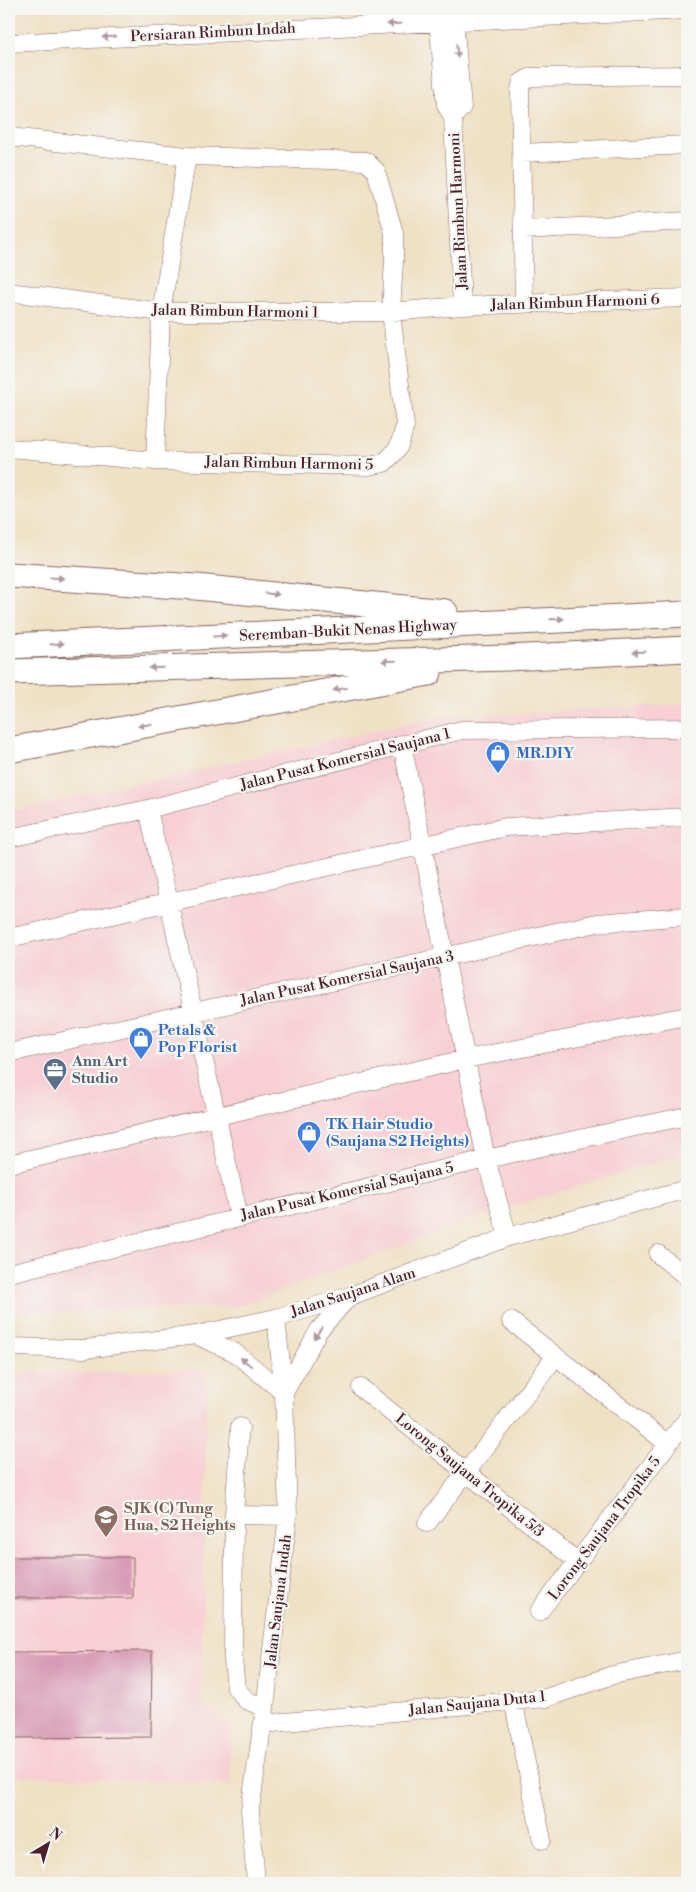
<svg xmlns="http://www.w3.org/2000/svg" width="696" height="1892" font-family="'Libre Bodoni',serif">
<style>
.built{fill:#f7cfd4}
.building{fill:#d89bb6}
.lines{fill:none;stroke-linecap:round;stroke-linejoin:round}
.minor-casing{stroke:#846361;stroke-width:19}
.highway-casing{stroke:#846361;stroke-width:27}
.minor{stroke:#fff;stroke-width:18}
.highway{stroke:#fff;stroke-width:25}
.oneway{fill:#ae9aa0}
.labels{text-anchor:middle;stroke-width:4.5;stroke-linejoin:round;paint-order:stroke}
.street-label{font-size:15px;fill:#4a1f2b;stroke:#f6f6f2}
.shop-label{font-size:15px;font-weight:bold;fill:#366cbe;stroke:#f6f6f2;text-anchor:start}
.service-label{font-size:15px;font-weight:bold;fill:#4e5e75;stroke:#f6f6f2;text-anchor:start}
.education-label{font-size:15px;font-weight:bold;fill:#785e54;stroke:#f6f6f2;text-anchor:start}
</style>
<rect width="100%" height="100%" fill="#f6f6f2"/>
<filter id="ink" filterUnits="userSpaceOnUse"><feTurbulence type="fractalNoise" baseFrequency=".02" numOctaves="2"/><feDisplacementMap in="SourceGraphic" scale="10" xChannelSelector="R" yChannelSelector="G"/><feConvolveMatrix kernelMatrix="1 2 1 2 8 2 1 2 1" color-interpolation-filters="sRGB"/></filter>
<filter id="wash" filterUnits="userSpaceOnUse"><feTurbulence type="fractalNoise" baseFrequency=".0096" numOctaves="4" result="noise"/><feDisplacementMap in="SourceGraphic" scale="20" xChannelSelector="R" yChannelSelector="G"/><feGaussianBlur stdDeviation="1.12" result="paint"/><feColorMatrix in="noise" values="0 0 0 0 0 0 0 0 0 0 0 0 0 0 0 0 0 1.4 0 .05"/><feComposite in="paint" operator="in"/></filter>
<g filter="url(#wash)">
<rect width="100%" height="100%" fill="#efe1c4"/>
<path class="built" d="M687,704V1153L478,1217L239,1306L9,1314V812L433,718Z
M207,1370L201,1701L231,1728L230,1784L9,1775V1374Z"/>
<g id="blocks">
<path class="building" d="M9,1557H133V1598H9Z
M152,1651L151,1737L10,1738L11,1652Z"/>
</g>
</g>
<g filter="url(#ink)">
<use href="#blocks" fill-opacity="0" stroke="#846361" stroke-width="1"/>
<g class="lines">
<defs>
<path id="minor" d="M437,9L446,105L453,117L462,306
M453,9L462,107L453,117
M9,43L687,10
M9,137L187,156L366,161L376,171L394,233V261L391,312L405,426L399,446L393,454L384,463L369,466L155,461L9,448
M522,153L687,145
M523,230L687,221
M9,292L161,312H391L462,306L687,298
M524,304L520,89L522,82L531,77L687,75
M155,461L161,312L187,156
M402,744L486,1159L508,1237
M148,809L239,1217
M9,838L148,809L462,730L687,728
M9,938L506,827L687,817
M9,1053L597,923L687,916
M9,1164L466,1059L687,1016
M658,1254L687,1277
M9,1273L486,1159L687,1116
M511,1321L668,1444
M196,1335L234,1352L284,1393
M9,1347L85,1349L196,1335L276,1318L350,1296L508,1237L687,1189
M361,1388L578,1562
M284,1393L319,1330L349,1297
M240,1427L234,1515L233,1660L236,1688L246,1700L265,1708
M234,1515L288,1516
M427,1523L556,1356
M539,1612L687,1419
M513,1700L542,1840
M263,1724L546,1698L613,1675L687,1660
M256,1883L250,1810L265,1708L288,1516L284,1393L276,1318"/>
<path id="highway" d="M9,575L196,587L445,612
M9,646L687,614
M9,672L508,658L687,649
M9,750L429,673"/>
</defs>
<use href="#minor" class="minor-casing"/>
<use href="#highway" class="highway-casing"/>
<use href="#minor" class="minor"/>
<use href="#highway" class="highway"/>
</g>
<defs><path id="oneway-solid" d="M-6-.8H1V-3.2L6.5 0L1 3.2V.8H-6Z" transform="scale(1.25)"/></defs>
<g class="oneway">
<use href="#oneway-solid" transform="translate(394 24) rotate(178)"/>
<use href="#oneway-solid" transform="translate(109 37) rotate(177)"/>
<use href="#oneway-solid" transform="translate(457 51) rotate(84)"/>
<use href="#oneway-solid" transform="translate(57 578) rotate(4)"/>
<use href="#oneway-solid" transform="translate(272 594) rotate(6)"/>
<use href="#oneway-solid" transform="translate(557 619) rotate(-2)"/>
<use href="#oneway-solid" transform="translate(220 636) rotate(-3)"/>
<use href="#oneway-solid" transform="translate(57 644) rotate(-3)"/>
<use href="#oneway-solid" transform="translate(639 652) rotate(177)"/>
<use href="#oneway-solid" transform="translate(389 661) rotate(178)"/>
<use href="#oneway-solid" transform="translate(156 668) rotate(178)"/>
<use href="#oneway-solid" transform="translate(340 689) rotate(170)"/>
<use href="#oneway-solid" transform="translate(145 725) rotate(170)"/>
<use href="#oneway-solid" transform="translate(318 1333) rotate(124)"/>
<use href="#oneway-solid" transform="translate(246 1362) rotate(-141)"/>
</g>
</g>
<defs>
<symbol id="shop-pin" viewBox="-11 -11 22 30"><path d="M0 17L-7.5 6A9.5 9.5 0 1 1 7.5 6Z" fill="#3f7fe0" stroke="#f6f6f2"/><path d="M-5-2.5h2.3a2.7 3.5 0 0 1 5.4 0H5L5.5 6h-11ZM-1.5-2.5h3a1.5 2.3 0 0 0-3 0Z" fill="#fff"/></symbol>
<symbol id="office-pin" viewBox="-11 -11 22 30"><path d="M0 17L-7.5 6A9.5 9.5 0 1 1 7.5 6Z" fill="#5c6f8a" stroke="#f6f6f2"/><path d="M-6-3h4V-5.5h4V-3h4V5H-6ZM-1-4.5V-3h2v-1.5ZM-6 0V1H6V0Z" fill="#fff"/></symbol>
<symbol id="school-pin" viewBox="-11 -11 22 30"><path d="M0 17L-7.5 6A9.5 9.5 0 1 1 7.5 6Z" fill="#8d6e63" stroke="#f6f6f2"/><path d="M0-5L7-2L0 1L-7-2ZM-4 1L0 2.5L4 1V4Q0 6-4 4Z" fill="#fff"/></symbol>
</defs>
<g fill-rule="evenodd">
<use href="#shop-pin" x="484" y="739" width="28" height="38"/>
<use href="#shop-pin" x="127" y="1025" width="28" height="38"/>
<use href="#office-pin" x="41" y="1056" width="28" height="38"/>
<use href="#shop-pin" x="295" y="1119" width="28" height="38"/>
<use href="#school-pin" x="92" y="1503" width="28" height="38"/>
</g>
<g class="labels">
<g class="street-label">
<text transform="translate(213 32) rotate(-3)" y="5">Persiaran Rimbun Indah</text>
<text transform="translate(458 211) rotate(-93)" y="5">Jalan Rimbun Harmoni</text>
<text transform="translate(575 302) rotate(-2)" y="5">Jalan Rimbun Harmoni 6</text>
<text transform="translate(235 311) rotate(1)" y="5">Jalan Rimbun Harmoni 1</text>
<text transform="translate(289 463) rotate(1)" y="5">Jalan Rimbun Harmoni 5</text>
<text transform="translate(348 630) rotate(-3)" y="5">Seremban-Bukit Nenas Highway</text>
<text transform="translate(345 759) rotate(-14)" y="5">Jalan Pusat Komersial Saujana 1</text>
<text transform="translate(347 978) rotate(-12)" y="5">Jalan Pusat Komersial Saujana 3</text>
<text transform="translate(347 1191) rotate(-13)" y="5">Jalan Pusat Komersial Saujana 5</text>
<text transform="translate(353 1292) rotate(-18)" y="5">Jalan Saujana Alam</text>
<text transform="translate(470 1475) rotate(39)" y="5">Lorong Saujana Tropika 5/3</text>
<text transform="translate(604 1528) rotate(-53)" y="5">Lorong Saujana Tropika 5</text>
<text transform="translate(278 1601) rotate(-83)" y="5">Jalan Saujana Indah</text>
<text transform="translate(477 1703) rotate(-6)" y="5">Jalan Saujana Duta 1</text>
</g>
<g class="shop-label">
<text x="516" y="758">MR.DIY</text>
<text x="158" y="1035">Petals &amp;<tspan x="158" dy="17">Pop Florist</tspan></text>
<text x="326" y="1129">TK Hair Studio<tspan x="326" dy="17">(Saujana S2 Heights)</tspan></text>
</g>
<g class="service-label">
<text x="72" y="1066">Ann Art<tspan x="72" dy="17">Studio</tspan></text>
</g>
<g class="education-label">
<text x="124" y="1513">SJK (C) Tung<tspan x="124" dy="17">Hua, S2 Heights</tspan></text>
</g>
</g>
<rect width="696" height="1892" fill="none" stroke="#f6f6f2" stroke-width="30"/>
<g transform="translate(48 1844) rotate(38)" stroke="#f6f6f2" stroke-width="4" paint-order="stroke">
<path d="M0-4L9 19L0 12L-9 19Z" fill="#4a1f2b"/>
<text y="-8" font-size="14" font-weight="bold" text-anchor="middle" fill="#4a1f2b">N</text>
</g>
</svg>
